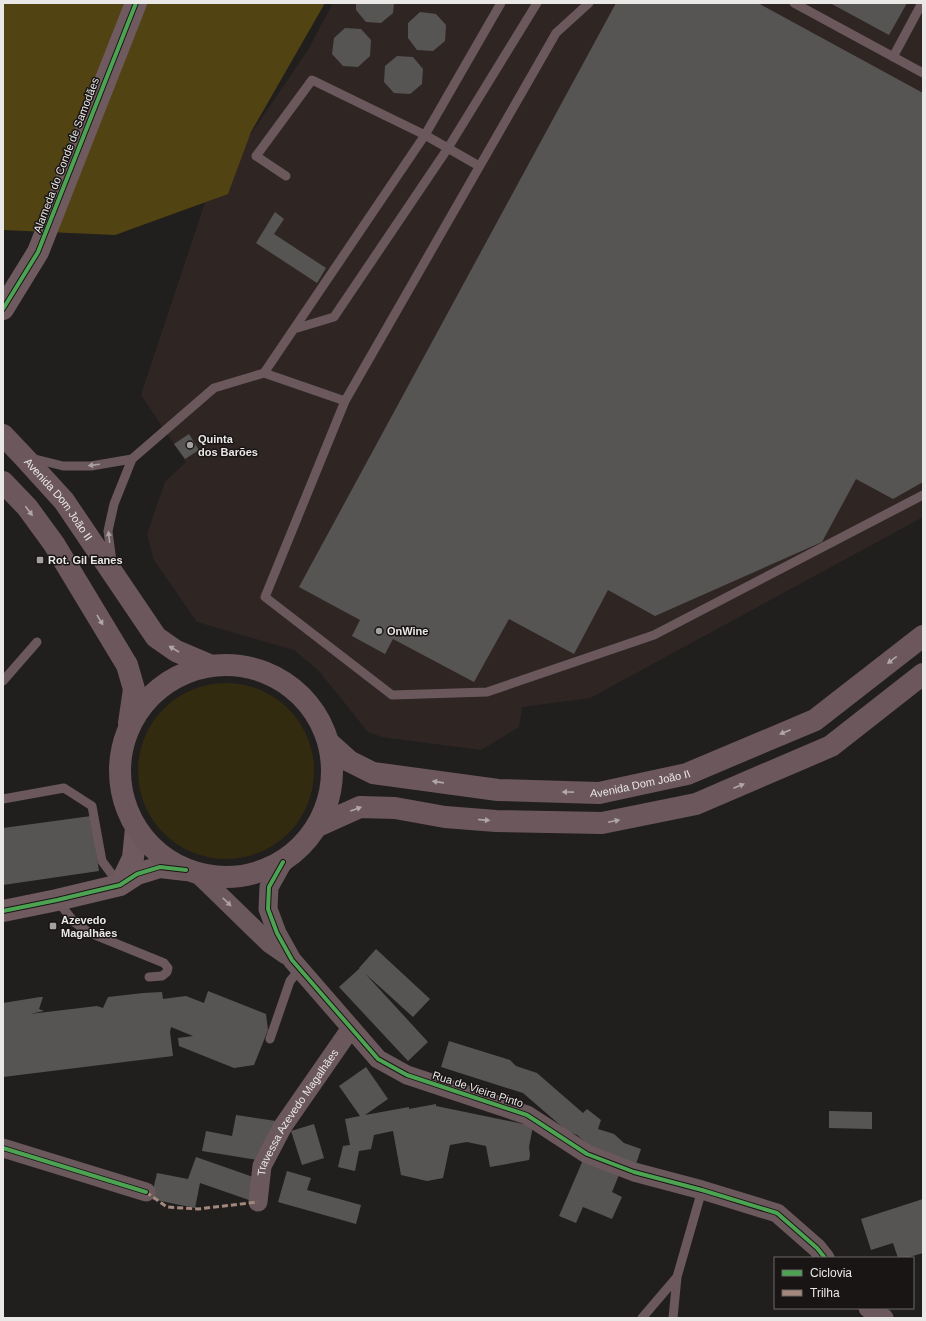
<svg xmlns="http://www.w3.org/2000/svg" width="926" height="1321" font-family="Helvetica,sans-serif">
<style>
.built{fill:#2f2624}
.green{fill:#332b0f}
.forest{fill:#514312}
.building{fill:#575554}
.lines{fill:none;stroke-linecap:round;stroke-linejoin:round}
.lane{stroke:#6a585c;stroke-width:9}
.street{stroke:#6a585c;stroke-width:19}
.secondary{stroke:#6e5a5f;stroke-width:22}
.primary{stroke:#6c575d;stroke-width:22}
.quiet{stroke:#a5887d;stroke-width:3;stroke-dasharray:6 3;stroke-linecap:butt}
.cycleway-casing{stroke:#191514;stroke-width:6}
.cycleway{stroke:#4ca352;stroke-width:4}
.oneway{fill:#aaa0a2}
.oneway2{fill:#b1a6a9}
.poi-dot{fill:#a4a1a1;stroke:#191514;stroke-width:1.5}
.labels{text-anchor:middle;stroke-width:3;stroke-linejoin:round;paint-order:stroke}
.street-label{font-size:11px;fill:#eae7e7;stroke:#191514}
.poi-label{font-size:11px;font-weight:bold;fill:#eae7e7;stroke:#191514;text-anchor:start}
</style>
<rect width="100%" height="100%" fill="#211f1e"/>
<path class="built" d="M333,3H923V517L590,698L522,707L519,727L481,750L382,737L368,732L319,671L294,650L197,622L154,560L147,534L165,482L186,462L141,395L206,200L308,50Z"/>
<path class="green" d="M138 771a88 88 0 1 1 176 0a88 88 0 1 1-176 0Z"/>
<path class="forest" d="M3,3H325L251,132L228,194L115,235L3,230Z"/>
<path class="building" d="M356,3H394L393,13L381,23L366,22L356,10Z
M616,3H758L923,93V482L893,499L856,479L822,542L655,616L608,590L574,654L509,619L474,682L393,639L385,654L352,636L360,620L299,587Z
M830,3H907L889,35Z
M420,12L436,14L446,25L445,41L433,51L417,50L408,38V23Z
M345,28L361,29L371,40L370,56L358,67L343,66L332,54L334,38Z
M397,56L413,57L423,69L422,84L410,94L394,93L384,82L385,66Z
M275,212L284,219L274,234L326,268L317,283L256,243Z
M189,434L199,450L185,459L174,444Z
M91,816L99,871L3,885V828Z
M376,949L430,999L413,1017L359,968Z
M360,968L428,1042L408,1061L339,987Z
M208,991L266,1014L268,1030L254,1065L234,1068L179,1046L178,1038L193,1036L171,1027L170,1032L173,1056L3,1077V1003L40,997H43L39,1009L44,1011L30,1014L97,1006L103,1008L108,997L143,993L162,992L163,999L186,996L204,1003Z
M449,1041L510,1060L516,1066L537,1073L583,1113L587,1109L601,1120L598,1129L614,1134L624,1143L641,1149L635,1167L592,1148L577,1135L567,1131L523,1093L441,1067Z
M366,1067L388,1099L365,1115L409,1107V1109L436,1104V1106L533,1126L529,1147L530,1155L529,1160L490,1167L486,1146L467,1142L450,1145L443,1178L427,1181L401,1175L393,1131L374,1135L371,1149L359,1151L355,1171L338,1167L343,1146L350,1145L345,1119L360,1116L339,1086Z
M829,1111L872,1112V1129L829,1128Z
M236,1115L276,1121L269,1162L202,1151L206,1131L232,1136Z
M314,1124L324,1158L302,1165L291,1131Z
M196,1157L256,1178L249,1200L200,1183L195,1208L151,1199L157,1173L188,1179Z
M583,1160L619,1175L612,1192L622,1197L612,1219L583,1207L576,1223L559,1216Z
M287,1171L311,1178L307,1190L361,1205L356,1224L278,1202Z
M923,1199V1253L906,1258H898L893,1243L871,1250L861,1219Z"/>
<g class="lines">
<path class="lane" d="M794,3L923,73
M893,57L922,3
M286,176L256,156L312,80L425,135L479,166
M294,329L334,317L448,148L537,3
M264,373L425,135L501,3
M345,401L265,597L392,695L487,692L654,635L923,495
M31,458L63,466H91L132,459
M112,562L108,531L114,504L132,459L214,388L264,373L345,401L556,33L589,3
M3,681L37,642
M3,799L64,788L92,806L102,861L119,884
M57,900L74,922L90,933L164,963L168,968L167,972L162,976L149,977
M270,1039L290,981L300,969
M642,1318L677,1277
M673,1318L677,1277L702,1190"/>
<g class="street">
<path d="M283,862L269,887L268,909L277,933L292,960L378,1059L407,1075L527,1115L587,1154L634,1172L702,1190L777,1213L817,1248L825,1258"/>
<path d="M199,875L270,944L286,955"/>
<path d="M3,1148L146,1192"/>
<path id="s1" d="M258,1202L262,1166L283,1126L351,1028"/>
<path d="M868,1308L878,1316L884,1318"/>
</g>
<path class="secondary" d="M3,309L38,252L136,3
M120,885L133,858L136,828
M3,911L57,900L120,885L137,874L160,867L186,870"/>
<g class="primary">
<path id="s2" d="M3,435L23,456L64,501L156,637L176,651L209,665"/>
<path d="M3,482L27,507L54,544L127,665L134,689L129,723"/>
<circle cx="226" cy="771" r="106"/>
<path id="s3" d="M329,743L349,761L373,773L498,790L599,793L687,774L815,720L923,636"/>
<path d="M320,825L360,807L395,808L445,817L496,821L602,823L696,804L831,746L923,674"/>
</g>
<path class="quiet" d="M146,1192L167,1207L198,1209L258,1202"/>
<defs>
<path id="cycleway" d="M3,309L38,252L136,3
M283,862L269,887L268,909L277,933L292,960L378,1059L407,1075L527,1115L587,1154L634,1172L702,1190L777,1213L817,1248L825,1258
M3,911L57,900L120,885L137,874L160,867L186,870
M3,1148L146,1192"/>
</defs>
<use href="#cycleway" class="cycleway-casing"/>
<use href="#cycleway" class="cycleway"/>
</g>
<defs><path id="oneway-solid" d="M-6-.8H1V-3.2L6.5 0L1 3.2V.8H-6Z"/></defs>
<g class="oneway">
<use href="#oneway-solid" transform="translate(94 465) rotate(173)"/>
<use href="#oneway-solid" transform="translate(109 537) rotate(-97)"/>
<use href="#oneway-solid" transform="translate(227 902) rotate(44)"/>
</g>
<g class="oneway2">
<use href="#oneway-solid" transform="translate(29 511) rotate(53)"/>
<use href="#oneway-solid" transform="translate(100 620) rotate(59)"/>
<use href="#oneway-solid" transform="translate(174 649) rotate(-149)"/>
<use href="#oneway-solid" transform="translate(892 660) rotate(142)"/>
<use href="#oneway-solid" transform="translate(785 732) rotate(157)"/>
<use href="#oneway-solid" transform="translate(438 782) rotate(-172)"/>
<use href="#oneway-solid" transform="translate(739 786) rotate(-23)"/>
<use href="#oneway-solid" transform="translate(568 792) rotate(-179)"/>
<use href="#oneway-solid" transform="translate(356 809) rotate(-20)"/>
<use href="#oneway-solid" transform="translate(484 820) rotate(5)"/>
<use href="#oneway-solid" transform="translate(614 821) rotate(-12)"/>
</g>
<g class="poi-dot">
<circle cx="190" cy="445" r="4"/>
<rect x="36" y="556" width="8" height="8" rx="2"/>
<circle cx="379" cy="631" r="4"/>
<rect x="49" y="922" width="8" height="8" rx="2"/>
</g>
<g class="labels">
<g class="street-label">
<text transform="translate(66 155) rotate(-69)" y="4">Alameda do Conde de Samodães</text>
<text dy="4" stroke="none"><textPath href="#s2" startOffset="85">Avenida Dom João II</textPath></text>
<text dy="4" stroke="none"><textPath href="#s3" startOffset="323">Avenida Dom João II</textPath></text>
<text transform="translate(478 1089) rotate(18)" y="4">Rua de Vieira Pinto</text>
<text dy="4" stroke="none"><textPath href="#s1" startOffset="100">Travessa Azevedo Magalhães</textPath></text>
</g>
<g class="poi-label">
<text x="198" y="443">Quinta<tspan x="198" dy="13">dos Barões</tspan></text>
<text x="48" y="564">Rot. Gil Eanes</text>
<text x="387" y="635">OnWine</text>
<text x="61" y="924">Azevedo<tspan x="61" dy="13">Magalhães</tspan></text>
</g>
</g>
<rect width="926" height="1321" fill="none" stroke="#eae7e7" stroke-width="8"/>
<rect x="774" y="1257" width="140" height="52" fill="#191514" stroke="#6d6968"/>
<rect x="782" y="1270" width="20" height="6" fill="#4ca352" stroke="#6d6968"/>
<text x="810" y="1277" font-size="12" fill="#eae7e7">Ciclovia</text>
<rect x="782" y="1290" width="20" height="6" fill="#a5887d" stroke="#6d6968"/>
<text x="810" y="1297" font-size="12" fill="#eae7e7">Trilha</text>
</svg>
